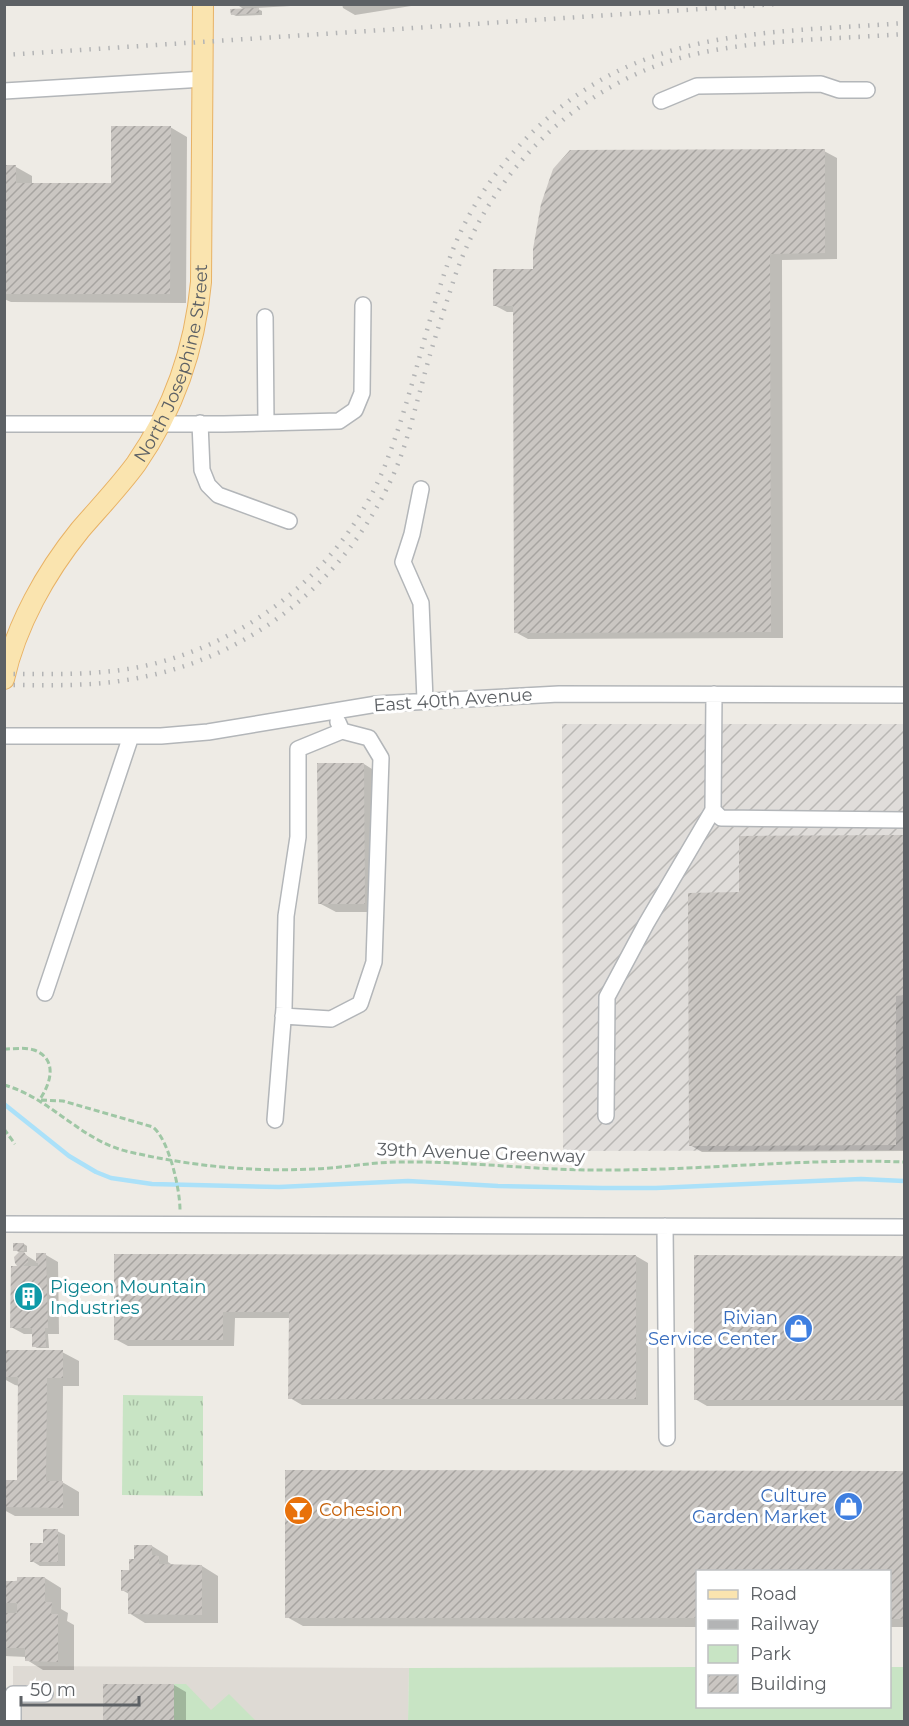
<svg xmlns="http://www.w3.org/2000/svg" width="909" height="1726" font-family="Montserrat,sans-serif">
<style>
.industrial{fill:url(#industrial-furrows)}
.education{fill:#dedad4}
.grass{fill:url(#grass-tufts)}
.green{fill:#c8e4c4}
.shadow{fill:#0003}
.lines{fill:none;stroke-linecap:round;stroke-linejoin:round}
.stream{stroke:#abe1f9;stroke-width:4.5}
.building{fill:url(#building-hatch)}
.minor-casing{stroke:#b3b6b9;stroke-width:18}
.major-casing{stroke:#e8b265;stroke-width:22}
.path{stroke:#9fc7a5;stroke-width:3;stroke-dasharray:6 3;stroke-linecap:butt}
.minor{stroke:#fff;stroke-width:15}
.major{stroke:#fae4af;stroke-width:20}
.rail{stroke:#b3b4b5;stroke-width:4.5;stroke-dasharray:1.5 8;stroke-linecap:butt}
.labels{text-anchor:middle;stroke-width:6;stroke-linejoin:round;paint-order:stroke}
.street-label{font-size:18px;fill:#5d6165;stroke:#fff}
.culture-label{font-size:18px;fill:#0d838f;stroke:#fff;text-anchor:start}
.shop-label{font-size:18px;fill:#366cbe;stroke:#fff;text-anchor:end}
.food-label{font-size:18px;fill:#c56008;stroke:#fff;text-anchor:start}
</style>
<defs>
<pattern id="industrial-furrows" width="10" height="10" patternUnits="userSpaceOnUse" patternTransform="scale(1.5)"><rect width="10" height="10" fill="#e0ddda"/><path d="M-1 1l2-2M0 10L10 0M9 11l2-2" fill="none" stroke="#b9b7b4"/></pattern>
<pattern id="grass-tufts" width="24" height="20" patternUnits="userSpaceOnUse" patternTransform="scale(1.5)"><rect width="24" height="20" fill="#c8e4c4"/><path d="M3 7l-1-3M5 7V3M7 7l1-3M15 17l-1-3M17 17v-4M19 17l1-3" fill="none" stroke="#a6bca3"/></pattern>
<pattern id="building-hatch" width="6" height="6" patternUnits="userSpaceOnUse" patternTransform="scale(1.5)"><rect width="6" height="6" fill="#cac6c2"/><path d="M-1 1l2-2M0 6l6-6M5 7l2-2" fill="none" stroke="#a7a4a1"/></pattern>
</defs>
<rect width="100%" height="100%" fill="#eeebe5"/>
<path class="industrial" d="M562,724H904V1150L563,1151Z"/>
<path class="education" d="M13,1666L409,1668L408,1721H13Z"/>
<path class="grass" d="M123,1395L203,1396V1496L122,1495Z"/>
<path class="green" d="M697,1667L698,1706H890V1667H904V1721H408L409,1668Z
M174,1684H186L211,1710L229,1694L256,1721L174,1722Z"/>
<path class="shadow" d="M236,4H291V6L256,8L262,11V15L236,16L232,14L245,10Z
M342,4H411V6L355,15L343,8Z
M170,127L187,137L186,303L11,302L4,299V167H16L32,176V184L113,185Z
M824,151L837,158V259L782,260L783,638L528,639L515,632L514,312H507L494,305L534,270Z
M364,764L380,774L381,912H336L319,903Z
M740,837H904V1151L702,1152L690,1145L740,894Z
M24,1244L27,1246V1252H21L37,1262L46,1255L58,1262L59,1334H48L49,1348H37L34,1346V1334H24L11,1327L22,1268V1254L15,1250Z
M116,1255L636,1256L648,1263V1405H302L290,1398V1318H235L234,1346H128L115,1339Z
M695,1257H904V1406H707L695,1399Z
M4,1352H62L79,1361V1386H63L62,1482L79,1492V1516H15L4,1510V1482H19L20,1386L15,1385L4,1379Z
M287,1472L904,1473V1627H890V1572H698V1627L303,1626L287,1617Z
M57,1531L65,1535V1566H40L32,1561Z
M152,1546L168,1556V1562L174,1566H202L218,1576V1623H145L129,1613V1594L122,1590L136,1561Z
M45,1578L61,1588V1609L68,1613L67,1621L74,1625V1670H43L27,1660V1657L4,1656V1582Z
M174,1685L186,1692V1722H104Z"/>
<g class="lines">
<path class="stream" d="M4,1104L69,1156L96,1172L111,1178L152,1184L279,1187L408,1181L498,1186L602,1188H656L861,1179L904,1181"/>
</g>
<path class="building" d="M259,8V13L231,15L230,9Z
M111,126H171L170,294H4V165H16V183H111Z
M825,149V253L770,254L771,632L514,633L513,306H493V269H533V249L541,204L553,169L570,150Z
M317,763H364L365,904H318Z
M904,835V995L896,996V1145L689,1146L688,893L739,892V836Z
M13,1243H24V1251H13Z
M19,1252H24L28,1257V1262L23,1266H38V1263H36V1253H46L48,1328H45L46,1347H32V1328H10L11,1266H17L15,1263L14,1257Z
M114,1254L636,1255V1399H288L289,1312H223V1340H114Z
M694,1255L904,1256V1400H694Z
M4,1350H63V1378H47L46,1481H63V1508L4,1507V1480H17L18,1377H4Z
M285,1470L904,1471V1619H890V1572H698V1618H285Z
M43,1529H58V1562H30V1543H43Z
M134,1545H152V1555L159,1556V1564L202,1565V1615L128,1614V1591H121V1570H129V1559H134Z
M17,1577H45V1602H52L51,1614H58V1662L25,1661V1648H4V1613H17V1603H4V1581H17Z
M103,1684H174V1722H103Z"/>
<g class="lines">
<defs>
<path id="minor" d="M4,91L204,79
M661,101L697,86L821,84L839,90H867
M265,317L266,423
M200,423L202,470L208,485L218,495L289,521
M4,424H224L339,421L355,410L362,393L363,305
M421,489L412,534L403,562L421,603L425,700
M714,694L713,810L721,818L904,820
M4,736H161L208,732L377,704L559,694L904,695
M45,993L131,736
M283,1016L331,1019L360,1004L374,962L381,758L369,738L342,731L338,722
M606,1116L607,997L646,924L713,810
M275,1120L284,1008L286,916L298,837V749L342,731
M4,1224L904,1227
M665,1226L667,1438
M13,1722V1694H45"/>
<g id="major">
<path id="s1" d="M4,679C16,625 46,572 80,530C99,508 119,487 136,464C174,409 195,348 201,282L203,4"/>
</g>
</defs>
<use href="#minor" class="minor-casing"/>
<use href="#major" class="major-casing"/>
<path class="path" d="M4,1049C14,1049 25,1047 34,1050C58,1059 51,1083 40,1099
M4,1085C51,1098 82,1142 130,1152C190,1166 252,1172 314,1169C343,1168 372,1162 401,1162C470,1161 539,1171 609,1170C708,1170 806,1158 904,1162
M41,1100L63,1101L153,1127C169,1140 180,1189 180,1210
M4,1129L15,1144"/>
<use href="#minor" class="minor"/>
<use href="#major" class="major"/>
<path class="rail" d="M4,55L777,4
M4,674C54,674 104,676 153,664C260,637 351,560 389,455C413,391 426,324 449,260C476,184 537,114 608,76C699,28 805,31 904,23
M4,685C47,685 90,687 132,679C251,659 347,581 395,471C407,443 414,412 422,384C431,348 443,314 454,279C492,166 587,75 705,52C769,39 840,39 904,34"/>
</g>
<defs>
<symbol id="building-disc" viewBox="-11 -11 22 22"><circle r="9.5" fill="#0f9aa8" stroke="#fff"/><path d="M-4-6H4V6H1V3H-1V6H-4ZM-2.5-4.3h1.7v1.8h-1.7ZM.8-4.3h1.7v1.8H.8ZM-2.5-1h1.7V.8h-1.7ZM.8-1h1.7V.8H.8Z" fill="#fff"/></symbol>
<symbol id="shop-disc" viewBox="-11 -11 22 22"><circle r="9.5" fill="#3f7fe0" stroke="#fff"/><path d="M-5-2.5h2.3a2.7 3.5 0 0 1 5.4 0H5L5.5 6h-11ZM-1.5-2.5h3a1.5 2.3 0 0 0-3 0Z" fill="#fff"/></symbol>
<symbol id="bar-disc" viewBox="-11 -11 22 22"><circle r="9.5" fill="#e8710a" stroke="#fff"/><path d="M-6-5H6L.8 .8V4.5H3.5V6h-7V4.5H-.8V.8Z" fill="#fff"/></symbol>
</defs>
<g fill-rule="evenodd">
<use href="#building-disc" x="12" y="1280" width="33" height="33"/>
<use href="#shop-disc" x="782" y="1312" width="33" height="33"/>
<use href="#shop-disc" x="832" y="1490" width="33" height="33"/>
<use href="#bar-disc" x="282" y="1494" width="33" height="33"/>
</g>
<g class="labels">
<g class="street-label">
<text dy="6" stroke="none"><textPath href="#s1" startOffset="364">North Josephine Street</textPath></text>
<text transform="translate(453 700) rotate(-4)" y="6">East 40th Avenue</text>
<text transform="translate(481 1153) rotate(2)" y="6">39th Avenue Greenway</text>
</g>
<g class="culture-label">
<text x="50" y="1293">Pigeon Mountain<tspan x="50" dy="21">Industries</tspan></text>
</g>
<g class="shop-label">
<text x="778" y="1324">Rivian<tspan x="778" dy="21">Service Center</tspan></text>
<text x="827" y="1502">Culture<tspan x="827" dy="21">Garden Market</tspan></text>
</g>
<g class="food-label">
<text x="319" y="1516">Cohesion</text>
</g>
</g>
<rect width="909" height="1726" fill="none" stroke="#5d6165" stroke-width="12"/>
<rect x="696" y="1570" width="195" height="138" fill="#ffffff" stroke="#bec0c1" stroke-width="1.5"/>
<rect x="708" y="1590" width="30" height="9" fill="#fae4af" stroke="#bec0c1" stroke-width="1.5"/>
<text x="750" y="1600" font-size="18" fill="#5d6165">Road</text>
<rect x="708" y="1620" width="30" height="9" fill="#b3b4b5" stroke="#bec0c1" stroke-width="1.5"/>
<text x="750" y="1630" font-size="18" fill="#5d6165">Railway</text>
<rect x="708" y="1645" width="30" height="18" fill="#c8e4c4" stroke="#bec0c1" stroke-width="1.5"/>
<text x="750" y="1660" font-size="18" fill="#5d6165">Park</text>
<rect x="708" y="1675" width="30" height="18" fill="url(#building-hatch)" stroke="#bec0c1" stroke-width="1.5"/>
<text x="750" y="1690" font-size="18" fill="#5d6165">Building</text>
<path d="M21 1696v9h118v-9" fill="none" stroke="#5d6165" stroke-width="3"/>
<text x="30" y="1696" font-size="18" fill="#5d6165" stroke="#ffffff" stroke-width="4.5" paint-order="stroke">50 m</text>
</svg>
